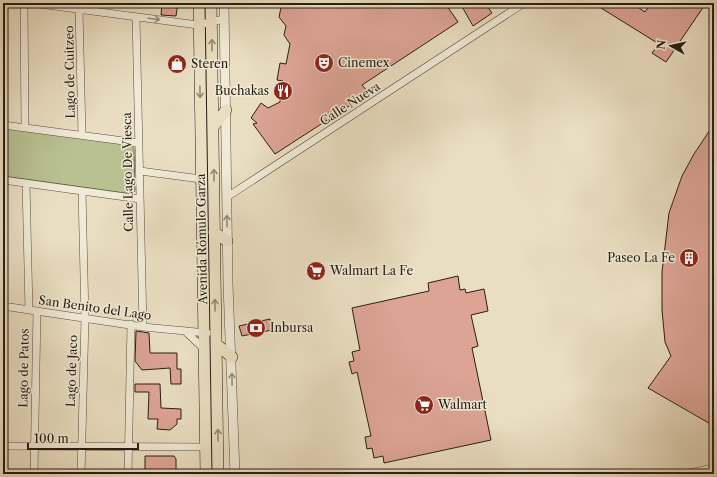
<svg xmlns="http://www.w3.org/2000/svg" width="717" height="477" font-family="'Libre Caslon Text',serif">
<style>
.green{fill:#b9c192;stroke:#707052}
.building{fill:#dda496;stroke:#271e13}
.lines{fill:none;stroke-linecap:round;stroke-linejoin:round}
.minor-casing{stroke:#584e3f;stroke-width:8}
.tertiary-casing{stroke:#584e3f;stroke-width:10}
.primary-casing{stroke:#271e13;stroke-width:12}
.minor{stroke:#f1ead7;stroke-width:7}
.tertiary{stroke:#f1ead7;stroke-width:9}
.primary{stroke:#eadec2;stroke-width:11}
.oneway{stroke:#968e7f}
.oneway2{stroke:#928873}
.labels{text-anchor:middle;stroke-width:3;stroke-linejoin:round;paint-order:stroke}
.poi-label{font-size:12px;fill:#271e13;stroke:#f1ead7;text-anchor:start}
.street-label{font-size:12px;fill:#271e13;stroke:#f1ead7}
</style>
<rect width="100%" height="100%" fill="#eadec2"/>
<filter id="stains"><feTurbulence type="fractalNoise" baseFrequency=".005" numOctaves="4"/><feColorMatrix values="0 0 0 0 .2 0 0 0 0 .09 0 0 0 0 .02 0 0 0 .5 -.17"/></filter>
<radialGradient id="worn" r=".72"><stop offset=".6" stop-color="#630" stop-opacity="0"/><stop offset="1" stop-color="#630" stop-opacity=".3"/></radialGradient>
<path class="green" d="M3,127L131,145L134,149L135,191L132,194L3,176Z"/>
<path class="building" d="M162,3H178L176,16L161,15Z
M282,3H445L458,22L362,85L369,93L275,154L253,124L257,123L251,118L261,103L268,108L280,102L283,81L277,80L280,63L286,64L290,44L284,35L286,26L279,17Z
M460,3H485L492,13L473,26Z
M593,3H632L645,12L651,3H706L666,62L652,53L659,44Z
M714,124V426L648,388L671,356L665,342L662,310V272L669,213L682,176L694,154Z
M458,276L460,290L465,289L466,293L484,289L488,311L471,315L478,346L472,348L491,440L384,463L383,456L374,458L372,448L367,449L365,437L371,436L357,372L352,374L349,362L354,361L352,352L360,350L352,308L429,291L428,283Z
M270,319L272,330L242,336L239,326Z
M136,331L149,333L150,353H177V369H181V384H171L170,368L142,370L135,361Z
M135,384H160L161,408L181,409V419H177V424L170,430L157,429L158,419H148L149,392H135Z
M145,456H174L176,459V474H145Z"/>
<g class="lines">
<defs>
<path id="minor" d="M24,3L25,128
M32,3L198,25L224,19
M79,9L82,135
M136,17L143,327
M3,125L139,143
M140,171L201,179
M3,180L140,199
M26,183L29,310
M227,197L524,3
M3,306L143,327L207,333
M185,331L203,348
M3,446L205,447
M34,474L37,311
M81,474L85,318L82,191
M128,474L131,324"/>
<path id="tertiary" d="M224,3L228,284L235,474
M689,474L714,469"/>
<path id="primary" d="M199,3L206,474
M211,3L218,474
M214,126L226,110
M214,232L227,241
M216,344L232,357"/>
</defs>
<use href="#minor" class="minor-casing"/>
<use href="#tertiary" class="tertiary-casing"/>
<use href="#primary" class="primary-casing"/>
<use href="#minor" class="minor"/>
<use href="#tertiary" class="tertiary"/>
<use href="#primary" class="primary"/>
</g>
<defs><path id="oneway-shaft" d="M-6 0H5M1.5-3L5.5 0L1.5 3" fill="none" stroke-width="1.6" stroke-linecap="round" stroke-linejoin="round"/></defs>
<g class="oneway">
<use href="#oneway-shaft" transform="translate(154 19) rotate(7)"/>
<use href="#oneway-shaft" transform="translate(227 221) rotate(-91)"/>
<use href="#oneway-shaft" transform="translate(232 379) rotate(-91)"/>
</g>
<g class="oneway2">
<use href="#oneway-shaft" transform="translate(212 45) rotate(-91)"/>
<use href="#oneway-shaft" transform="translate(200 92) rotate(89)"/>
<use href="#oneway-shaft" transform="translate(214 175) rotate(-90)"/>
<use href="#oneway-shaft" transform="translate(215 305) rotate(-91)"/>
<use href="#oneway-shaft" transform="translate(218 435) rotate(-91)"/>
</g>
<defs>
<symbol id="theatre-disc" viewBox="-11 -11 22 22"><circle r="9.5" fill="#8f2418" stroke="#f1ead7"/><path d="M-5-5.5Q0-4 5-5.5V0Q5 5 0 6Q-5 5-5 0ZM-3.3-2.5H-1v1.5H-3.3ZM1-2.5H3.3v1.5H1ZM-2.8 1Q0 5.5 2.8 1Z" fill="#fff"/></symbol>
<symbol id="shop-disc" viewBox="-11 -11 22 22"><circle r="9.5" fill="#8f2418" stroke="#f1ead7"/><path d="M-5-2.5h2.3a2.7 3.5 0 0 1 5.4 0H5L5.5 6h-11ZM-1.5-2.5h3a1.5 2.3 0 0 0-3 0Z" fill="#fff"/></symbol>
<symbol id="restaurant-disc" viewBox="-11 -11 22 22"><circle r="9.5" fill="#8f2418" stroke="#f1ead7"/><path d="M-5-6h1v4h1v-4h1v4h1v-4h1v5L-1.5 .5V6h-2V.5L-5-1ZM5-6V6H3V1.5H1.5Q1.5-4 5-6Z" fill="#fff"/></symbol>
<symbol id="building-disc" viewBox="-11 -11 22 22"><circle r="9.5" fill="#8f2418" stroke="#f1ead7"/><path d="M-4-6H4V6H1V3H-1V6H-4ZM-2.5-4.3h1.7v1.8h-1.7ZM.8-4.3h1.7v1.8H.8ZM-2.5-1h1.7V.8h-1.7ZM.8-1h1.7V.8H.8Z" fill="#fff"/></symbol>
<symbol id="supermarket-disc" viewBox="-11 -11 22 22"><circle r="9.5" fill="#8f2418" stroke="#f1ead7"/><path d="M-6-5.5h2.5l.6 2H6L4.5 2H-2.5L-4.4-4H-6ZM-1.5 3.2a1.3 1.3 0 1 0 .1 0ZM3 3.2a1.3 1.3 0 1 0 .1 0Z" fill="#fff"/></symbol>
<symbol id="bank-disc" viewBox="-11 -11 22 22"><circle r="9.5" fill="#8f2418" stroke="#f1ead7"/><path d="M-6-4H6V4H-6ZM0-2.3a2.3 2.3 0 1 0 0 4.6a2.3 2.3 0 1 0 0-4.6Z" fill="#fff"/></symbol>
</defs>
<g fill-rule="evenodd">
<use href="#theatre-disc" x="313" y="52" width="22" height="22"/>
<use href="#shop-disc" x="166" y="53" width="22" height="22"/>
<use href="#restaurant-disc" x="272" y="80" width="22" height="22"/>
<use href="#building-disc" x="678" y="247" width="22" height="22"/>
<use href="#supermarket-disc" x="305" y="260" width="22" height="22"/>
<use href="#bank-disc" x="245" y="317" width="22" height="22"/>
<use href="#supermarket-disc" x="413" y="394" width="22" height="22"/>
</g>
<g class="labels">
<g class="poi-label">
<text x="338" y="67">Cinemex</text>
<text x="191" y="68">Steren</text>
<text x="269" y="95" text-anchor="end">Buchakas</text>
<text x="675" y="262" text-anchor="end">Paseo La Fe</text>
<text x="330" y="275">Walmart La Fe</text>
<text x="270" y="332">Inbursa</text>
<text x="438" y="409">Walmart</text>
</g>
<g class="street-label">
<text transform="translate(70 72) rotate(-91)" y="4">Lago de Cuitzeo</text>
<text transform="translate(350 104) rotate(-33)" y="4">Calle Nueva</text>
<text transform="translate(128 172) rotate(-91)" y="4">Calle Lago De Viesca</text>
<text transform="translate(202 239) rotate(-91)" y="4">Avenida Rómulo Garza</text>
<text transform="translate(95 308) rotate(8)" y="4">San Benito del Lago</text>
<text transform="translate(24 368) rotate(-89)" y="4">Lago de Patos</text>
<text transform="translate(72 371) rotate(-88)" y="4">Lago de Jaco</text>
</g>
</g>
<rect width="717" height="477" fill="none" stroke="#eadec2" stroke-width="16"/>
<rect x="4" y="4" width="709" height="469" fill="none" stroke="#271e13" stroke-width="2"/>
<rect x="8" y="8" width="701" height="461" fill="none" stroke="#271e13"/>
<g transform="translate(671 46) rotate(278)" stroke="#f1ead7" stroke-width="3" paint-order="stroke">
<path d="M0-3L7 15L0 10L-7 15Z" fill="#271e13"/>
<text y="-6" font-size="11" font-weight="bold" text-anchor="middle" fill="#271e13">N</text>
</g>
<path d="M28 443v6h110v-6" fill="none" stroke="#271e13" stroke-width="2"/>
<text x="34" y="443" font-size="12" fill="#271e13" stroke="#f1ead7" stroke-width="3" paint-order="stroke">100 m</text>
<rect width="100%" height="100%" filter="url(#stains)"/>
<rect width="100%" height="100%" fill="url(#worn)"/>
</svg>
